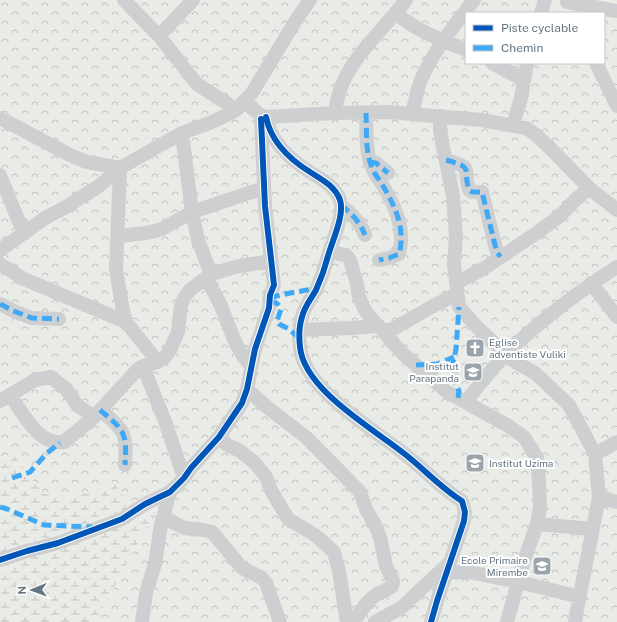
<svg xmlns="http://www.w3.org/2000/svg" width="617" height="622" font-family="'Public Sans',sans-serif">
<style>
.wetland{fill:url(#wetland-marsh)}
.park{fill:url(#park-crowns);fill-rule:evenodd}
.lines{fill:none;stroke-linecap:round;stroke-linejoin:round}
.minor{stroke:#cecfd0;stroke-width:14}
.quiet{stroke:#3fa9f5;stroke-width:5;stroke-dasharray:10 5;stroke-linecap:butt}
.cycleway-casing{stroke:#fff;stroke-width:8}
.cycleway{stroke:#0057b8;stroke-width:6}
.labels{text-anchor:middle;stroke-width:4;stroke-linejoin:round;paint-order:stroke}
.poi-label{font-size:10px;fill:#657683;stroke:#fff;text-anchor:start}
</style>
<defs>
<pattern id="wetland-marsh" width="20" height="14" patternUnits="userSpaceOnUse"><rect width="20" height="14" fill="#e8ebe6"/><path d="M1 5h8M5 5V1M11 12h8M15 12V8" fill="none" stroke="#c0c3c0"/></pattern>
<pattern id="park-crowns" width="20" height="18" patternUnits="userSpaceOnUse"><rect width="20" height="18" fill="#e8ebe6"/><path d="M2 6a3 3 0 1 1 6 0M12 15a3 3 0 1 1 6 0" fill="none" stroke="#c0c3c0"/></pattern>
</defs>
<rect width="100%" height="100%" fill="#f9f9f9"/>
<path class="wetland" d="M12,452L43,493L72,497L94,490L114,482L131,506L156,511L95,622H0V458Z"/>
<path class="park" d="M0,0H617V622H95L156,511L131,506L114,482L94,490L72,497L43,493L12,453L0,458ZM466,13H604V63H466Z"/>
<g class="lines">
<path class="minor" d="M124,0L159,36L197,84L228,104L235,111
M567,2L617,11
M396,13C416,31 442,40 466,50
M541,13L545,0
M159,36L193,0
M492,63L524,80
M596,63L617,106
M244,101L260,115L266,117L335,113L389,112L481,120L526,128L535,134L549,147L589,188L617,210
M335,113C339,65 379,36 406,0
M366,113C367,130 365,149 371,165C373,172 378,178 382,184C395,206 406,229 399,254L389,258L379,260
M412,113C415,103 417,90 421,80C433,51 455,25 474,0
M441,116L440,128L442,142L453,196L456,236L454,264L459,307L476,326L506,354L517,363L535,373L569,405L595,454L599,497L576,615L575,622
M266,117C271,142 289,159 310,172C321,179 335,186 340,200C345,215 332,241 328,256C325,268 321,279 316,290C311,299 304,307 302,317C299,326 299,338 300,347C304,390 374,429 406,455C425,470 441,488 462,501L465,512L464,521L437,601L431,622
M0,118L70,155L87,162L120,168L182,133L212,122L235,111L252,93L296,20L310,0
M513,125L521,98L527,63
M182,133L192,212L198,240L211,274
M446,160C475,168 462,167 469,190L472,192H482L496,249L500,257
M370,162L376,163L388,173
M120,168L116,269L122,306L126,322L158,362
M0,175L19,222L25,232
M341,205C352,214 360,222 365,235
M118,236L147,233L162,229L192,212L264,188
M0,250L45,218L66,207L99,186L120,168
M329,252L346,255L350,260L357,284L359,297L366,312L402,353L447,392L507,425L524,437L537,458L539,481L540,507L537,524L523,564L507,622
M0,264L24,279L126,322
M206,278C212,289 219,300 223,311C231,331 236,350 251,366
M456,283L483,269L538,232L561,215L575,200L589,188
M591,283L617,317
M0,304L16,312L32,318L59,319
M300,330L351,328L379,326
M383,331L395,328L433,306L457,294
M143,366L166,424L184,478
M247,389L267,407L307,438L360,492L366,509L376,527L380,537L386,566L393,581L392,586C387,590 381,592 376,595C366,601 360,613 354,622
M10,395C23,413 38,446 64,442L94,417L138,369L143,366L158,362L165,357L170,350L178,332L181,305L184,298L190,290L211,274L239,266L272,261
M0,401L35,380L51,377L66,389L77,405L94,417
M465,402C479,386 492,368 507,353C540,321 578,292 617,267
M100,410C125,431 127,432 125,465
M219,437L226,444L240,451L255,463L266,477L271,490L288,519L315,535L334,552L339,571L347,622
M595,454L617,442
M599,497L617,502
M163,517L184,528L204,530L212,532L242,568L262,578L266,583L280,622
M537,524L592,529
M0,560L27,551L58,543L122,519L145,504L170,492L184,478L191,468L219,437L242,403L247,389L255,349L269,308L270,295L274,285L265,206L261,119
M447,573L469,572L519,582L580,597
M142,622L146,593L155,564L161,525L170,492
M375,622L401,608L449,563"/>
<path class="quiet" d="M366,113C367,130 365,149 371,165C373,172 378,178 382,184C395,206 406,229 399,254L389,258L379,260
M446,160C475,168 462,167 469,190L472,192H482L496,249L500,257
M370,162L376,163L388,173
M341,205C352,214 360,222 365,235
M270,298C285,293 300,292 316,288
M270,302C276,302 278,303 281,309L277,321L279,324L289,329L300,339
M0,304L16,312L32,318L59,319
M416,365L437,364L454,357
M458,398L459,391L453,377L452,368L456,349L459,307
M100,410C125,431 127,432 125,465
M12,478L30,472L47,453L60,443
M0,507L7,509L44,525L92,527"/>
<defs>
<path id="cycleway" d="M266,117C271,142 289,159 310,172C321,179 335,186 340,200C345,215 332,241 328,256C325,268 321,279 316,290C311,299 304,307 302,317C299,326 299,338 300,347C304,390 374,429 406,455C425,470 441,488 462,501L465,512L464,521L437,601L431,622
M0,560L27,551L58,543L122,519L145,504L170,492L184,478L191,468L219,437L242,403L247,389L255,349L269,308L270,295L274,285L265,206L261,119"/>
</defs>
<use href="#cycleway" class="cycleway-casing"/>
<use href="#cycleway" class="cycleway"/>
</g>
<defs>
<symbol id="church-square" viewBox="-11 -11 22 22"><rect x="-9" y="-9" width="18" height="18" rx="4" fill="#99a4ac" stroke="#fff"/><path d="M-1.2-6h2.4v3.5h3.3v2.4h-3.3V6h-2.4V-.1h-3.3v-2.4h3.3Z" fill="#fff"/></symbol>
<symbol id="school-square" viewBox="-11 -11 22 22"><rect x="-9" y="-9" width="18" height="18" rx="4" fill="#99a4ac" stroke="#fff"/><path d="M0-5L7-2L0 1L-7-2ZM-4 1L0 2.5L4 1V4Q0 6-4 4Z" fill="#fff"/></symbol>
</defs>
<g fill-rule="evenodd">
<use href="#church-square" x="464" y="337" width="22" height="22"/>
<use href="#school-square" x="462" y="361" width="22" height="22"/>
<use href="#school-square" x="464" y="452" width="22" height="22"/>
<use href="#school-square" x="531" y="555" width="22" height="22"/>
</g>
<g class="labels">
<g class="poi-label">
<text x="489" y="346">Eglise<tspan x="489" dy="12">adventiste Vuliki</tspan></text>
<text x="459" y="370" text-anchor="end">Institut<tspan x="459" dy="12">Parapanda</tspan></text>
<text x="489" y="467">Institut Uzima</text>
<text x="528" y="564" text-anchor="end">Ecole Primaire<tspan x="528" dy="12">Mirembe</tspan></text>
</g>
</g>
<rect x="465" y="12" width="140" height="52" fill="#ffffff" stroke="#c1c8cd"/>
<rect x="473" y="25" width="20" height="6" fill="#0057b8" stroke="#c1c8cd"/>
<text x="501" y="32" font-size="12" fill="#657683">Piste cyclable</text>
<rect x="473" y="45" width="20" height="6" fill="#3fa9f5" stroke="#c1c8cd"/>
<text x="501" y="52" font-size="12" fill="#657683">Chemin</text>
<g transform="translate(32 590) rotate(269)" stroke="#ffffff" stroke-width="3" paint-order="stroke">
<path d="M0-3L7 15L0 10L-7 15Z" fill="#657683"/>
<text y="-6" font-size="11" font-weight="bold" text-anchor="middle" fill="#657683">N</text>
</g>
</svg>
